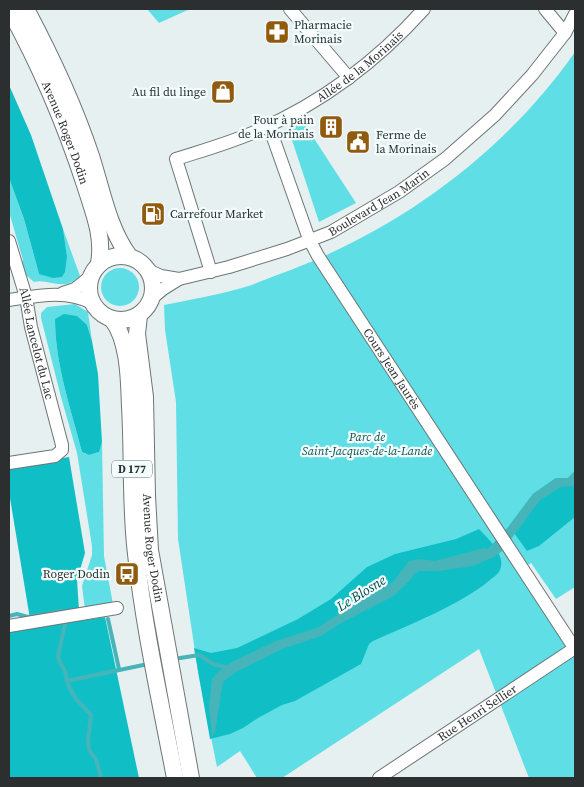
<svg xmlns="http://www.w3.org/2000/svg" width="584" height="787" font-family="'Source Serif 4',serif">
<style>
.green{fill:#5fdfe5}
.forest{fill:#10bfc6}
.water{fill:#47b4b9}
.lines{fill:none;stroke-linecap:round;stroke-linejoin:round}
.stream{stroke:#47b4b9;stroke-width:4}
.minor-casing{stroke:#6d7575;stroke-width:14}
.major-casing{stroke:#6d7575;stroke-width:18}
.minor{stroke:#fff;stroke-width:12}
.major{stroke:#fff;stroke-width:16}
.labels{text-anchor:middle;stroke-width:4.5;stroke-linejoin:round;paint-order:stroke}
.shield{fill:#f4fdfd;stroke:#676d6d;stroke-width:1}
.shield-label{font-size:11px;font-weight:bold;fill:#2b2f2f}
.poi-label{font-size:12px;fill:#2b2f2f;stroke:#f4fdfd;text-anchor:start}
.street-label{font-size:12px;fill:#2b2f2f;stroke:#f4fdfd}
.park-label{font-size:12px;font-style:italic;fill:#0c4e50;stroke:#f4fdfd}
.water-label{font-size:14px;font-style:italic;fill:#004648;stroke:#f4fdfd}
</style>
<rect width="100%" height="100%" fill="#e7f0f0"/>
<path class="green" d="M147,9H190L159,23Z
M575,52V587L556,599L531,563L523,568L575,649V778H529L479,649L282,778H257L240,751L217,767L199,678L178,539L176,402L165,330L164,305C188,300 213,296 238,289C251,286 264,280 277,275C395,233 503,155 575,52Z
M302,120L356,203L319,222L288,128Z
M9,178L24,219L39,274L67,256L63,229L80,276C63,293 49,278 34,282L26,275L20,266L23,260L9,212Z
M101 287a19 19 0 1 1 38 0a19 19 0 1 1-38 0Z
M75,304L88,312L92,341L87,325L55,319C55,364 71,409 82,452L89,455L98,452L102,442L104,556L113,604L85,610L82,586L92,555V546L77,453L61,397L41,318V313L47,307Z"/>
<path class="forest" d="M9,85L31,135L63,229L67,256L65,272L62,277L53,278L39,274L24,219L9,178Z
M64,314L77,316L87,325L92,341L98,374L102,442L99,452L89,455L82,452C71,409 55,364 55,319Z
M69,457L85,553L77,580L79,610L30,619L9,492V467Z
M575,471V517L539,546L527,551L509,526L533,494L556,478H568Z
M479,529C489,540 508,556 499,572C497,575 492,578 490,580C460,605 409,625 373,641L369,644L361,664L295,701L282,705L258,718L243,728L230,734L210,739L194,648L211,653L237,648L298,619L331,599L367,567L395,554L456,539Z
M105,617L139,778H9V632Z"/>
<path class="water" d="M575,471V486L561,487L540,500L503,550L496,556L473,566L439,571H419L414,574L410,580L394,596L339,624L321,636L282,649L236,672L224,681L222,687L215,732L212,737L209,706L212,679L219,671L234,661L276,641L319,627L343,611L385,587L393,582L409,561L420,559L435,561L484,548L488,549L509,526L533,494L556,478H568Z"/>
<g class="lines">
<path class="stream" d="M9,616L17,614L28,617L63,611
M108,619L119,669
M65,624L58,656L60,663L65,671L68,685L76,699L91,715L88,740L89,750L96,759L101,778
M174,659L199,655L215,665L228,667
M67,681L148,664"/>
<defs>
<g id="minor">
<path d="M290,9L349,78"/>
<path d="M545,9L565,33"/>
<path id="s1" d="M269,126L309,239L318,256L575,649"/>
<path id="s2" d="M9,241L26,297L31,327L62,445V450L55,456L9,463"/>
<path d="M148,270L161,276L179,279"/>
<path id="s3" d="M211,272L176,159C204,150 233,142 259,130C323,102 378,60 424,9"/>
<path d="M63,293L75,289L90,277"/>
<path id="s4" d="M151,299L163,289L179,279L229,267L287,249L331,232L399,192L445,159L495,115L532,75L565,33L575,14"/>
<path d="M9,300C36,296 66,289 92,303"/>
<path d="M9,626L117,608"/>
<path id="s5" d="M379,778L575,648"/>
</g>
<g id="major">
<path id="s6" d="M9,9C40,65 65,124 85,185C93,211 104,236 99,263"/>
<path d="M26,9C51,56 74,105 91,156C102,190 108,227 129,256"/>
<circle cx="121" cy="288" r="32"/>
<path id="s7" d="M139,315L137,334L145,397L147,496L150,550L191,778"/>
<path d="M112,319C129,341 129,380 130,407C133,456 130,505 136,554C144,629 161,704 175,778"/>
</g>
</defs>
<use href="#minor" class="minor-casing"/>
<use href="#major" class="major-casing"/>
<use href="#minor" class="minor"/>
<use href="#major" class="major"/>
</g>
<defs>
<symbol id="pharmacy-square" viewBox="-11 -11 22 22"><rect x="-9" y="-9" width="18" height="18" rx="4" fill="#905b0e" stroke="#f4fdfd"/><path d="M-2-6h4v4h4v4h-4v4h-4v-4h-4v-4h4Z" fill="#fff"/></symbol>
<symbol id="shop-square" viewBox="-11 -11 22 22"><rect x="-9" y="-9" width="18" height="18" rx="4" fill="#905b0e" stroke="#f4fdfd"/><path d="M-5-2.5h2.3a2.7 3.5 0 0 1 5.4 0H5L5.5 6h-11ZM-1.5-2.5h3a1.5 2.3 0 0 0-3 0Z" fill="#fff"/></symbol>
<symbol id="building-square" viewBox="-11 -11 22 22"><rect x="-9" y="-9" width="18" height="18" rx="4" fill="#905b0e" stroke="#f4fdfd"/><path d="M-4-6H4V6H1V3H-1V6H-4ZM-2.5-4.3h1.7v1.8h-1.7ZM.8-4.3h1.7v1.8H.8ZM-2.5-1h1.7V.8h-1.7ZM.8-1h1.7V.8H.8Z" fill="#fff"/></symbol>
<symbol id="civic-square" viewBox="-11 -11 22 22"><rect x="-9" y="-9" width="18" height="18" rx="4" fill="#905b0e" stroke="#f4fdfd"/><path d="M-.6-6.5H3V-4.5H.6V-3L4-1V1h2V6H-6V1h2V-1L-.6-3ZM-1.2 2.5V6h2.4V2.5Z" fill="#fff"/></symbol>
<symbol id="fuel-square" viewBox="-11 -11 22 22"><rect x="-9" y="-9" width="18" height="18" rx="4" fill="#905b0e" stroke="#f4fdfd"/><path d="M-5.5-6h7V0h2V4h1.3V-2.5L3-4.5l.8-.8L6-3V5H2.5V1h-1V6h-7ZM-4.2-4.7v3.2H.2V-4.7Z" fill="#fff"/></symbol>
<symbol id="bus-square" viewBox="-11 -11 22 22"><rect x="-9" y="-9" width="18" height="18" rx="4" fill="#905b0e" stroke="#f4fdfd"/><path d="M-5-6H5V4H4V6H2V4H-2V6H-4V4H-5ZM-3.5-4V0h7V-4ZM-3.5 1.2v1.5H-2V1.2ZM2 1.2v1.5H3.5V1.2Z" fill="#fff"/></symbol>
</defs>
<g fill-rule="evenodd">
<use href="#pharmacy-square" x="263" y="18" width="28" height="28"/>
<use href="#shop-square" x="209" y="78" width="28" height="28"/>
<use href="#building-square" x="317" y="113" width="28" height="28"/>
<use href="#civic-square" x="344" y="128" width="28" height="28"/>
<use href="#fuel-square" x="139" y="200" width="28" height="28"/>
<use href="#bus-square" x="113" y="560" width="28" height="28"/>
</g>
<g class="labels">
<rect class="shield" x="112" y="460.5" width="40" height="17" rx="4"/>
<g class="shield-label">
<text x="132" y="473">D 177</text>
</g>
<g class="poi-label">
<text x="294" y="29">Pharmacie<tspan x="294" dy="14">Morinais</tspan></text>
<text x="206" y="96" text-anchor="end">Au fil du linge</text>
<text x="314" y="124" text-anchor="end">Four à pain<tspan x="314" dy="14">de la Morinais</tspan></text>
<text x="376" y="139">Ferme de<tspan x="376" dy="14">la Morinais</tspan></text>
<text x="170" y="218">Carrefour Market</text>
<text x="110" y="578" text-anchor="end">Roger Dodin</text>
</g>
<g class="street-label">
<text dy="4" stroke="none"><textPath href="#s3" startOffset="326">Allée de la Morinais</textPath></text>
<text dy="4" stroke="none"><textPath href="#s6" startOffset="136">Avenue Roger Dodin</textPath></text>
<text dy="4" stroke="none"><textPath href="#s4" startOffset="250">Boulevard Jean Marin</textPath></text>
<text dy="4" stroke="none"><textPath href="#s2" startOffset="106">Allée Lancelot du Lac</textPath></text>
<text dy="4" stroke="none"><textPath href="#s1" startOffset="274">Cours Jean Jaurès</textPath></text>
<text dy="4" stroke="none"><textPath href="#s7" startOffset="234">Avenue Roger Dodin</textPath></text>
<text dy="4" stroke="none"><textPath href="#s5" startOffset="118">Rue Henri Sellier</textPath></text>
</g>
<g class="park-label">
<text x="367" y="441">Parc de<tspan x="367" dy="14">Saint-Jacques-de-la-Lande</tspan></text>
</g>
<g class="water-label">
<text transform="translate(361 593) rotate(-32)" y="5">Le Blosne</text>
</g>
</g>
<rect width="584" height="787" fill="none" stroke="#2b2f2f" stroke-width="20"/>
</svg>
